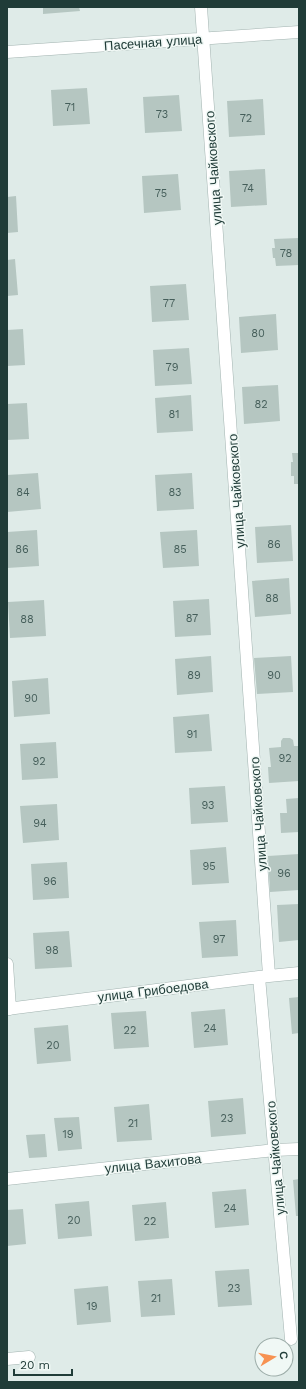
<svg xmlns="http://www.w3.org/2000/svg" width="306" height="1389" font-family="'Work Sans',sans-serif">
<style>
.building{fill:#b5c6c1}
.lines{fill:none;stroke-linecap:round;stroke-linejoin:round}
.minor-casing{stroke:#a2b3b0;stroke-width:13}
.minor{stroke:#fff;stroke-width:12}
.labels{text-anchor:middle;stroke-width:3;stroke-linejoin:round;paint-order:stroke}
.number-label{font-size:11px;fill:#455e5a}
.street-label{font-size:13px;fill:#203c38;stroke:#f0f8f5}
</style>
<rect width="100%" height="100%" fill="#dfebe8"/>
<path class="building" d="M43,7H79L80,11L43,14Z
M87,88L90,124L53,126L51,90Z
M179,95L182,131L145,133L143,97Z
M263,99L265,135L229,137L227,101Z
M265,169L267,205L231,207L229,171Z
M178,174L181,210L144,213L142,176Z
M16,196L18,232L7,233V197Z
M299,238V265L276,266L275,258H273L272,248H275L274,239Z
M15,259L18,295L7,296V260Z
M186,284L189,320L152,322L150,286Z
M276,314L278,350L241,353L239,317Z
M23,329L25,365L7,366V330Z
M189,348L192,384L155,386L153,350Z
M278,385L280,421L244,424L242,387Z
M191,395L193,431L157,433L155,398Z
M27,403L29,439L7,440V404Z
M292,453H299V484H294V476H291V462H293Z
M38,473L41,509L7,512V475Z
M192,473L194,509L157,511L155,475Z
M291,525L293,561L257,563L255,527Z
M37,530L39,566L7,568V532Z
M197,530L199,566L163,568L160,532Z
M289,578L291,614L255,617L252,581Z
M209,599L211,635L175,637L173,601Z
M44,600L46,636L10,638L8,602Z
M211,656L213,692L177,695L175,659Z
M291,656L293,692L257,694L254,658Z
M48,678L50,714L14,717L12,681Z
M209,714L212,751L175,753L173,717Z
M283,738H290L293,740L294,746H299V781L269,783L268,767H271L269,748L281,747V741Z
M56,742L58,778L22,780L20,744Z
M225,786L228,822L191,824L189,788Z
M299,798V832L281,833L280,813H287L286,799Z
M57,804L59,840L23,843L20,806Z
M226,847L229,883L192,885L190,850Z
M299,854V890L270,892L268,856Z
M67,862L69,898L33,900L31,864Z
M299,904V940L279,942L277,905Z
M236,920L238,956L202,958L199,922Z
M69,931L72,967L35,969L33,933Z
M299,997V1033L292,1034L289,998Z
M225,1009L228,1045L194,1048L191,1012Z
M146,1011L149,1047L114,1049L111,1013Z
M68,1025L71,1061L37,1064L34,1028Z
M243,1098L246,1134L211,1137L208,1101Z
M149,1104L152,1140L117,1142L114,1107Z
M79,1117L82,1149L58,1151L54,1118Z
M45,1134L47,1157L29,1158L26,1135Z
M299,1179V1216H296L293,1180Z
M246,1189L249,1225L215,1228L212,1192Z
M89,1201L92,1236L58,1239L55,1204Z
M166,1202L169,1238L135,1241L132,1205Z
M23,1209L26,1244L7,1246V1210Z
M249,1269L252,1305L218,1307L215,1271Z
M172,1279L175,1315L141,1317L138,1281Z
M108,1286L111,1322L77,1325L74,1289Z"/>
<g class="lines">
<defs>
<path id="minor" d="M201,7L269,975
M7,52L299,32
M7,964L10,1009
M259,977L291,1339
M7,1009L259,977L299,973
M7,1179L275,1150L299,1149
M7,1359L29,1357"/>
</defs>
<use href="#minor" class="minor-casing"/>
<use href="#minor" class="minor"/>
</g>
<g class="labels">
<g class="number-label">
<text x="70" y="111">71</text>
<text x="162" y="118">73</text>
<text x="246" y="122">72</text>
<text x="248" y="192">74</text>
<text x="161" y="197">75</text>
<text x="286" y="257">78</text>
<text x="169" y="307">77</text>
<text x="258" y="337">80</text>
<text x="172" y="371">79</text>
<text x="261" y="408">82</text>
<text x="174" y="418">81</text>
<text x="23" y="496">84</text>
<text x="175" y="496">83</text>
<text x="274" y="548">86</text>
<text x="22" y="553">86</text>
<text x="180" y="553">85</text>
<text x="272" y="602">88</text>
<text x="192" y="622">87</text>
<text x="27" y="623">88</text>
<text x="194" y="679">89</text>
<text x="274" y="679">90</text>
<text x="31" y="702">90</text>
<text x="192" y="738">91</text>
<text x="285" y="762">92</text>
<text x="39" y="765">92</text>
<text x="208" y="809">93</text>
<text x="40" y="827">94</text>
<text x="209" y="870">95</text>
<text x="284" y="877">96</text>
<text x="50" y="885">96</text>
<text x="219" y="943">97</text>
<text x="52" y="954">98</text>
<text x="210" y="1032">24</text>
<text x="130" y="1034">22</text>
<text x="53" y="1049">20</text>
<text x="227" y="1122">23</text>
<text x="133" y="1127">21</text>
<text x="68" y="1138">19</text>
<text x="230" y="1212">24</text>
<text x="74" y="1224">20</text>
<text x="150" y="1225">22</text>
<text x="234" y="1292">23</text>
<text x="156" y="1302">21</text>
<text x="92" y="1310">19</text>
</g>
<g class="street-label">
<text transform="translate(153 42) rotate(-4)" y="5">Пасечная улица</text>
<text transform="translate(213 168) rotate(-94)" y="5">улица Чайковского</text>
<text transform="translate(236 491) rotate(-94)" y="5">улица Чайковского</text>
<text transform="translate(258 814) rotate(-94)" y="5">улица Чайковского</text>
<text transform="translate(153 990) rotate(-7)" y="5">улица Грибоедова</text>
<text transform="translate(275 1158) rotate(-95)" y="5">улица Чайковского</text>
<text transform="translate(153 1163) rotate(-6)" y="5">улица Вахитова</text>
</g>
</g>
<rect width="306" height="1389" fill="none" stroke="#203c38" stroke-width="16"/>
<g transform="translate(274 1357) rotate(80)"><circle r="19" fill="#f0f8f5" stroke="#9dada9"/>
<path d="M0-3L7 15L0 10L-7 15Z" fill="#f79252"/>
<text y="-6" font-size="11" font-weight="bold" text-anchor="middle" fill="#203c38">С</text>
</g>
<path d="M14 1369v6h58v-6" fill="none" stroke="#203c38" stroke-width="2"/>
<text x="20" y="1369" font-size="12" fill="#203c38" stroke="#f0f8f5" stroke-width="3" paint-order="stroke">20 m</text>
</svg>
